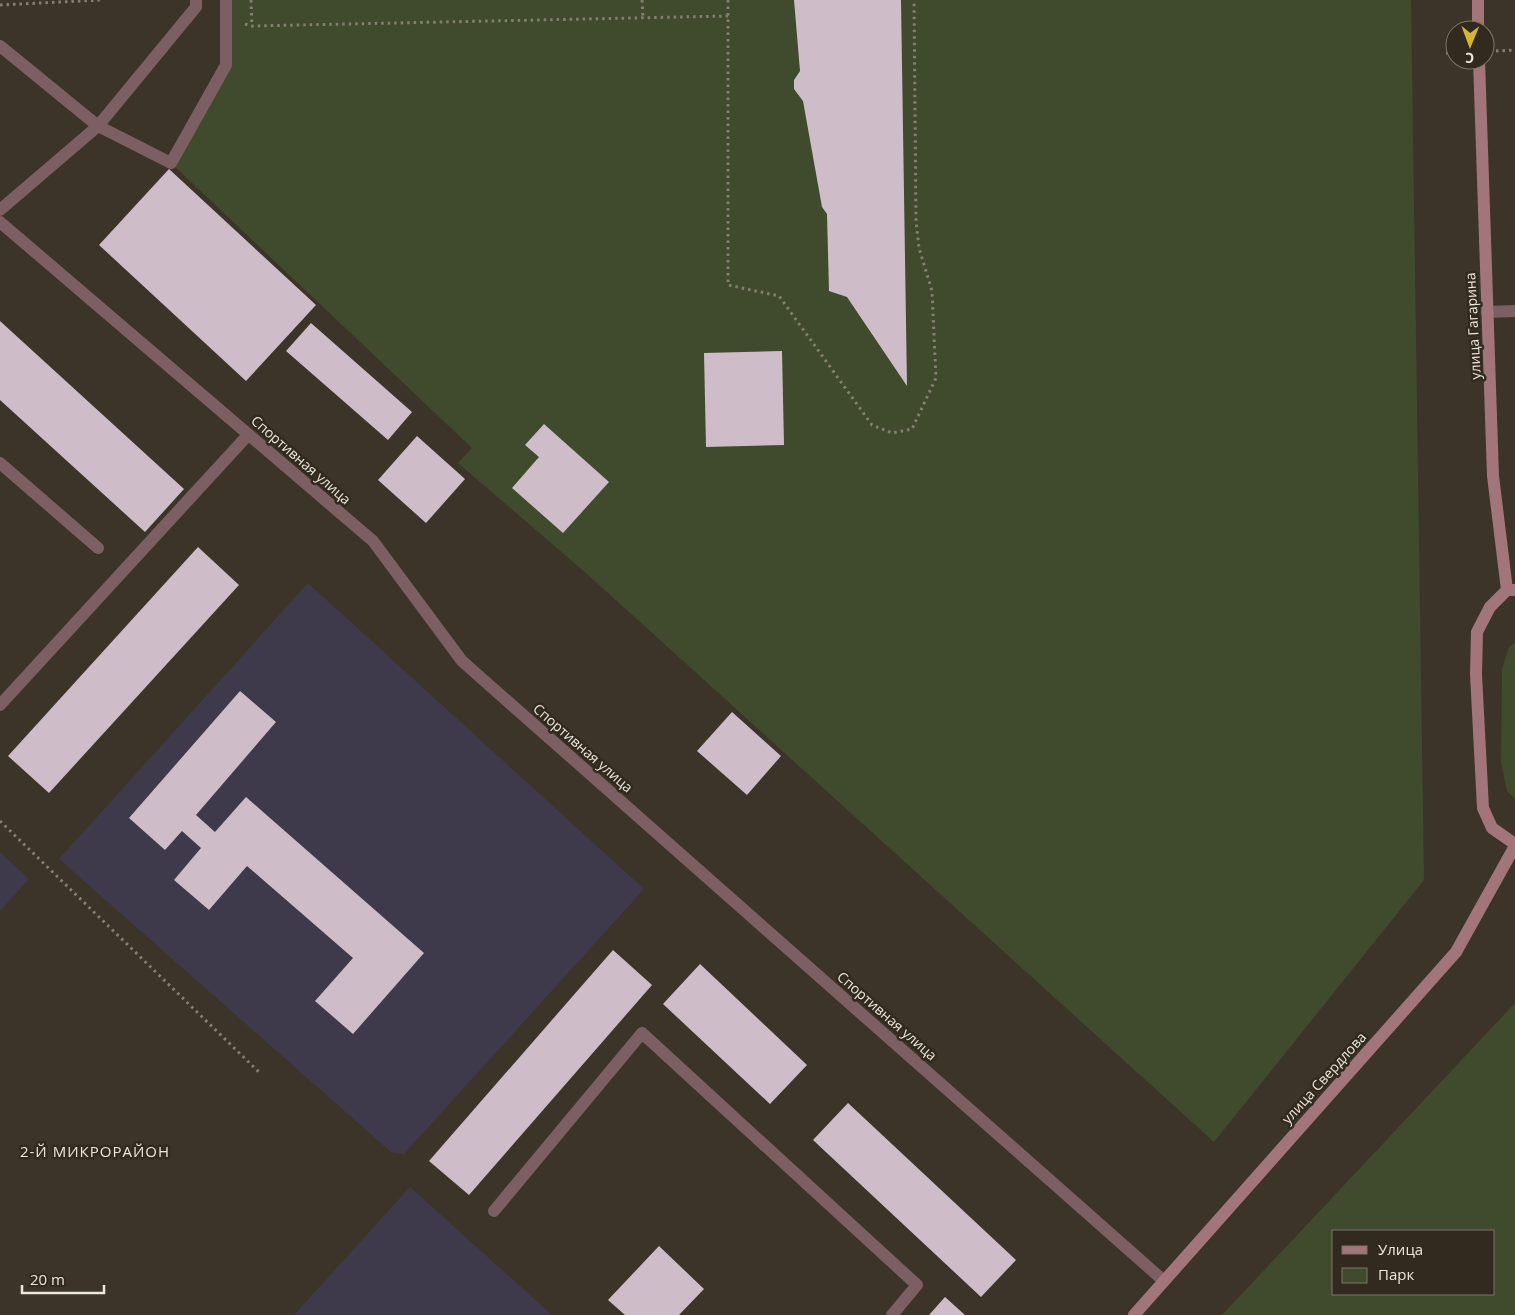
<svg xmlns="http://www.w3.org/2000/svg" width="1515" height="1315" font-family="'Open Sans',sans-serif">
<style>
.education{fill:#3e3a4c}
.green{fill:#3f4b2c;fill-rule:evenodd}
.building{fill:#cebdc8}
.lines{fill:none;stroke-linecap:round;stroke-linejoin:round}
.path{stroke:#857e74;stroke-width:3;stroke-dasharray:2.5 4;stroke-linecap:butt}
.service{stroke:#7c5f62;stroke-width:12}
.minor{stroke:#7c5f62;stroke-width:12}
.secondary{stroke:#a2757a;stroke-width:12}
.labels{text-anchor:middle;stroke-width:5;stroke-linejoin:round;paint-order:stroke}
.street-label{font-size:14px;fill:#ebe6de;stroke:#322a1e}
.neighbourhood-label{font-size:15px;letter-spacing:1px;fill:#ebe6de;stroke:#322a1e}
</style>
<rect width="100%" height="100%" fill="#3c3428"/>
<path class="education" d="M308,583L644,889L404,1154L391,1152L59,859Z
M0,852L29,879L0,911Z
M410,1187L552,1315H294Z"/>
<path class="green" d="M226,0H1411L1424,880L1214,1142L587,574L458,463L472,448L171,163L226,65Z
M1515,642V799L1507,791L1501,763L1502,669L1509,647Z
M1515,1003V1315H1222ZM1334,1231H1494V1294H1334Z"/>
<path class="building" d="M794,0H901L907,386L847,297L829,291L827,214L822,207L803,101L794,89V80L800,71Z
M169,169L316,305L246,381L99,245Z
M0,321L184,489L145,532L0,400Z
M311,323L412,412L388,440L286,351Z
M782,351L784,445L706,447L704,353Z
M544,424L609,482L563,533L512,488L539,457L525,445Z
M417,436L465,479L426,523L378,480Z
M198,547L239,585L49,793L8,756Z
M240,691L276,722L196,815L215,832L246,797L424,953L353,1034L315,1001L353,958L247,866L209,910L174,880L201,848L182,831L165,850L129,818Z
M732,712L781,756L747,795L697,751Z
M613,950L652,985L469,1195L429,1161Z
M700,964L807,1065L770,1104L663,1004Z
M848,1103L1016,1260L981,1297L813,1140Z
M659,1246L704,1289L679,1315H625L608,1300Z
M945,1297L965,1315H929Z"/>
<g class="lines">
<path class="path" d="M251,0L252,26
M642,0L643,17
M728,0V285L779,296L872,425L892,433L912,429L936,378L932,291L919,248L916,221L914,0
M0,5L101,0
M245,24L252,26L728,16
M1496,51L1515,50
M1446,53H1455
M0,821L261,1074"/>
<path class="service" d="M0,46L98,126L171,163L226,65V0
M0,210L98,126L196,7V0
M1487,312L1515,311
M0,463L98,548
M0,705L248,435
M494,1211L642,1033L917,1285L892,1315"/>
<path class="minor" d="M0,222L373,541L462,661L1164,1281"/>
<path class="secondary" d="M1478,0V30
M1479,60L1493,476L1507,590
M1515,590H1507L1490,607L1477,632L1476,674L1483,808L1492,828L1515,844
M1134,1315L1456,952L1515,846"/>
</g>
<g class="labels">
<g class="street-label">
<text transform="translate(1473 326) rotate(-93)" y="5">улица Гагарина</text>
<text transform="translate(301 460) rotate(41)" y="5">Спортивная улица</text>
<text transform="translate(583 748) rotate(41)" y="5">Спортивная улица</text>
<text transform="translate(887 1016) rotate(41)" y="5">Спортивная улица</text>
<text transform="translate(1324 1078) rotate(-48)" y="5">улица Свердлова</text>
</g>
<g class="neighbourhood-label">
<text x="95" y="1157">2-Й МИКРОРАЙОН</text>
</g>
</g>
<rect x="1332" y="1230" width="162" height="65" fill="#322a1e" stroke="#7c756b"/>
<rect x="1342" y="1246" width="25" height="8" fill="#a2757a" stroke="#7c756b"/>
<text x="1378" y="1255" font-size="15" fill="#ebe6de">Улица</text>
<rect x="1342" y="1268" width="25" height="15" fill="#3f4b2c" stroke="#7c756b"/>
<text x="1378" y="1280" font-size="15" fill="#ebe6de">Парк</text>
<g transform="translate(1470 45) rotate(181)"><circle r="24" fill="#322a1e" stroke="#7c756b"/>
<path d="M0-4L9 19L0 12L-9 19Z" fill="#d5b535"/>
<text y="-8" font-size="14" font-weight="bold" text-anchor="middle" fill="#ebe6de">С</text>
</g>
<path d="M22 1285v8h82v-8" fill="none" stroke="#ebe6de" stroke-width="2.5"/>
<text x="30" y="1285" font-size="15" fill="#ebe6de" stroke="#322a1e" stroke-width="4" paint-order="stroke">20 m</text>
</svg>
